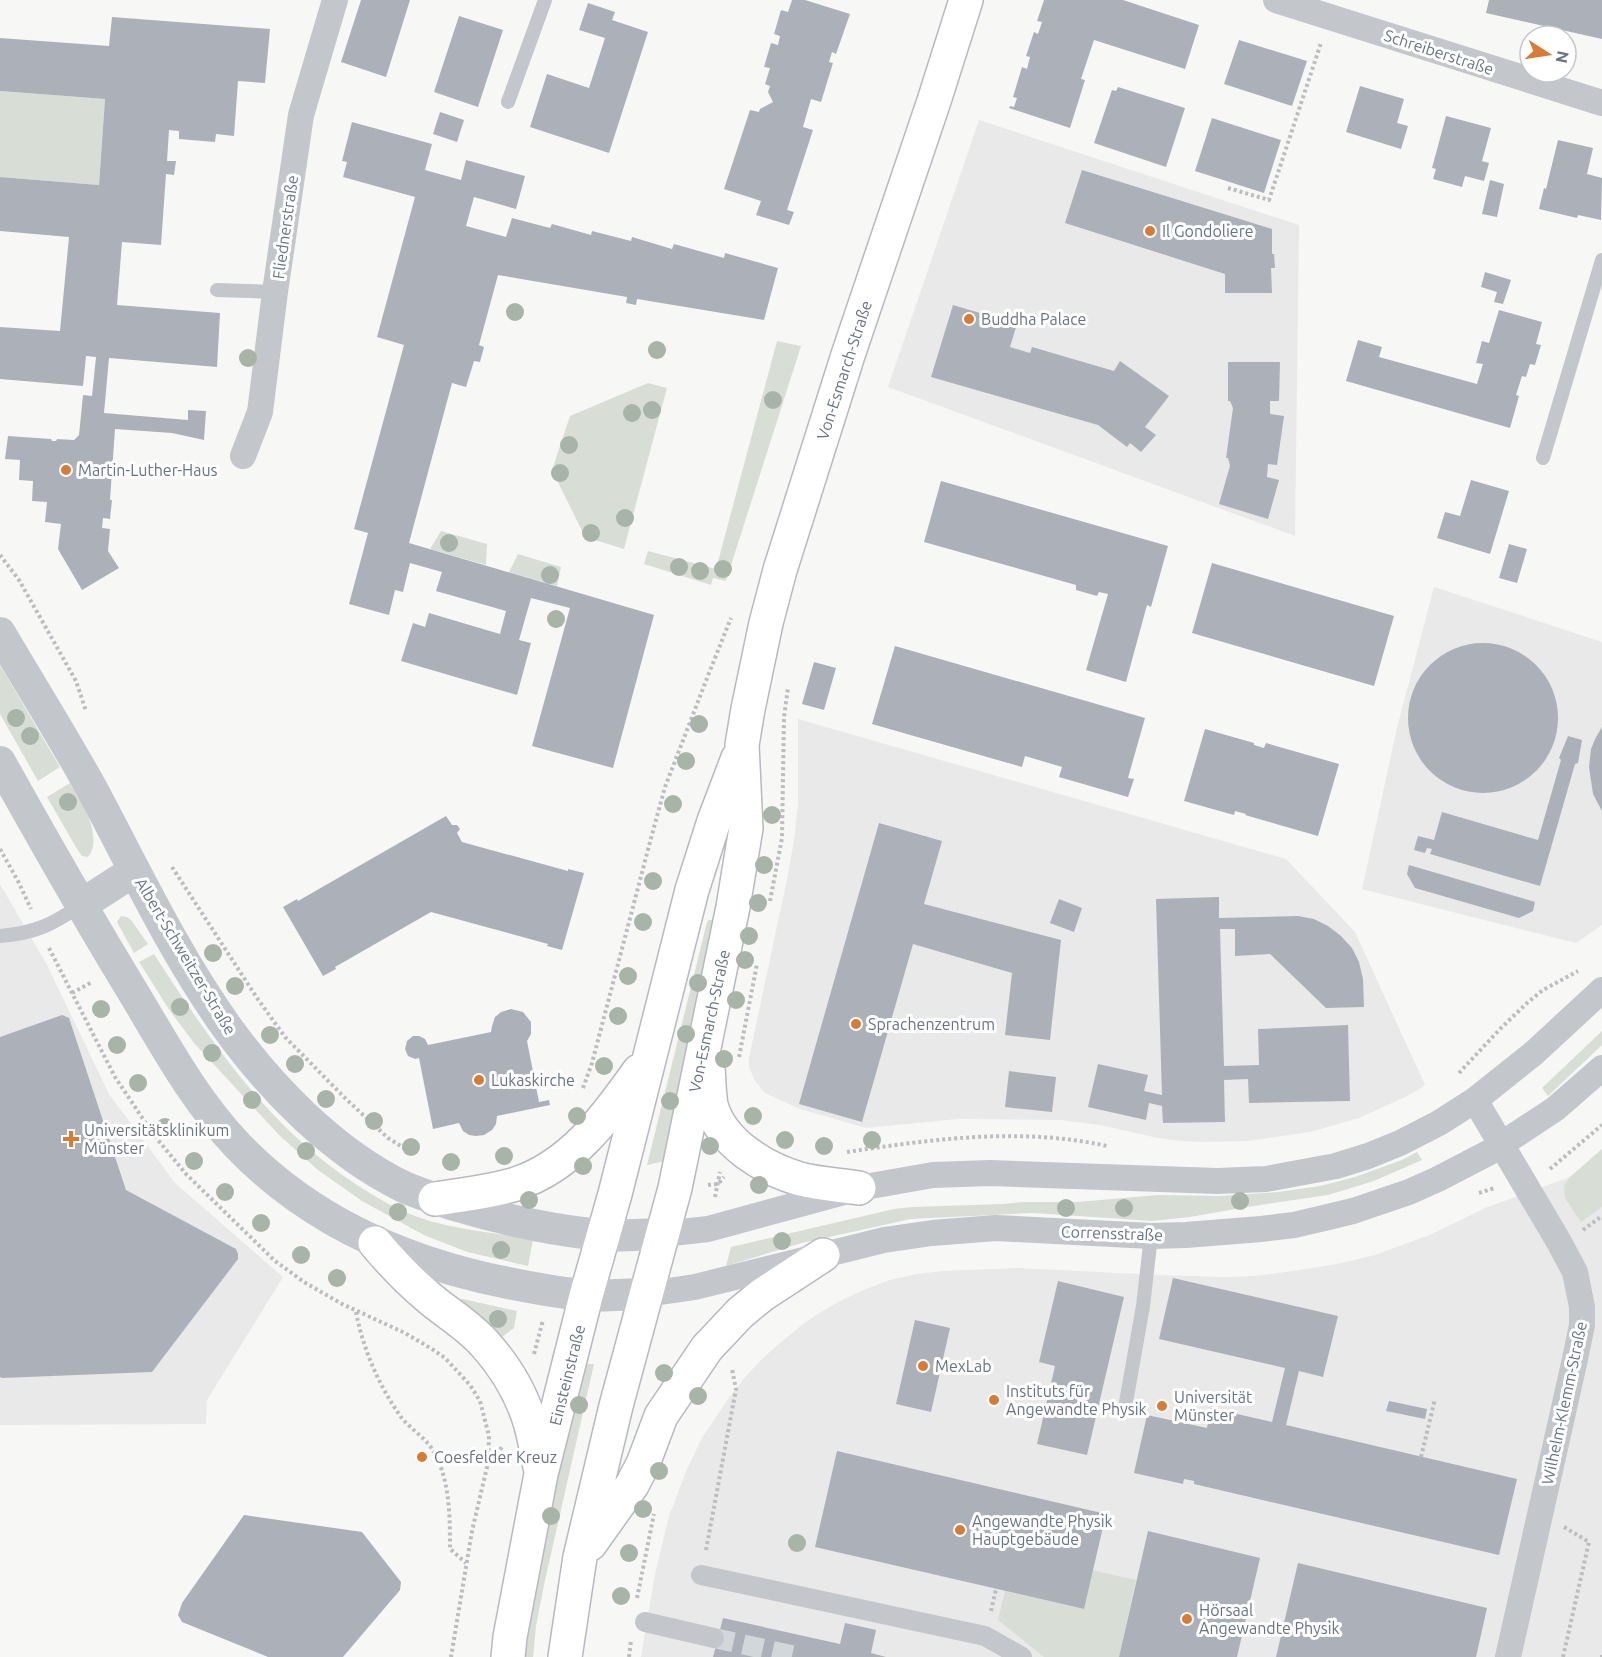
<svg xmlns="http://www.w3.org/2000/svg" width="1602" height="1657" font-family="Ubuntu,sans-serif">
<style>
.built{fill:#e8e9e8}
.green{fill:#d8ded6}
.building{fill:#acb1b9}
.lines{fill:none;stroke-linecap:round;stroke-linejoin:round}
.pedestrian-tunnel{stroke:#d3d7d9;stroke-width:20;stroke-dasharray:20 10;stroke-linecap:butt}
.secondary-casing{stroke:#b6b9bf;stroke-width:36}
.path{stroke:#bbbdc0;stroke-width:4;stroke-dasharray:3 3;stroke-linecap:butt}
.service{stroke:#c3c6ca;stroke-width:14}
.pedestrian{stroke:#c3c6ca;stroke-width:20}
.minor{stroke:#c3c6ca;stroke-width:26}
.tertiary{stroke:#c3c6ca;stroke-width:32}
.secondary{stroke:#fff;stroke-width:33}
.pedestrian-bridge{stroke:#c3c6ca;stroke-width:20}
.tree{fill:#a8b4a7}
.poi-dot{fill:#da7a33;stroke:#fff;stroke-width:2}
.labels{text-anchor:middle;stroke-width:6;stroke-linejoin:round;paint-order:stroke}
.street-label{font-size:16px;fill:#687385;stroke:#fff}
.poi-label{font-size:16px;fill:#687385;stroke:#fff;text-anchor:start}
</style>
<rect width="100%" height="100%" fill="#f7f8f5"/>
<path class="built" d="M979,120L1299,225L1295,536L888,387Z
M1434,587L1602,642V925L1576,943L1362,889L1397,728Z
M798,719L1286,859L1355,932L1425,1085L1418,1090L1405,1097L1359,1118L1310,1132L1248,1141L1200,1142L1182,1141L1158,1138L1100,1125L1061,1120L957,1119L866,1128L800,1109L765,1093L755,1081L749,1067V1058L786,884L794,841L798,804Z
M0,884L47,965L109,1094L175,1183L283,1277L207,1400L206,1424L0,1425Z
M1602,1149V1657H641L655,1574L669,1516L687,1469L703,1436L731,1395L746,1376L766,1355L803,1324L819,1313L840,1301L866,1289L890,1280L917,1274L943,1271L1017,1268L1158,1275L1224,1277L1253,1276L1293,1271L1337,1264L1375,1255L1432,1234L1485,1208L1570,1177Z"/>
<path class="green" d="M0,91L105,99L99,185L0,177Z
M777,341L801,346L726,581L713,578L711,585L644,564L648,551L716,569Z
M648,383L667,388L624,549L585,537L552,470L570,416Z
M441,531L487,544L486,565L430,549Z
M518,554L561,567L557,586L509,572Z
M0,665L60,767L38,781L0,714Z
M70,783C81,799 104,838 88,857L82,856L77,849L47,797Z
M121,916L127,917L131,920L148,944L134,953L117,922Z
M709,920H713L715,923L665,1161L647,1165L707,922Z
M154,954C211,1042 268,1127 357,1185C372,1194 388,1205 405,1212C446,1230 490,1231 533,1240L528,1266L467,1252L424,1235L362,1201L318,1170L279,1135L194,1043L170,1011L139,962Z
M1602,1031V1045L1548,1096L1542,1088Z
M1602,1149V1207L1581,1222L1565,1198L1564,1185L1570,1177Z
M1417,1152L1422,1160L1374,1181L1328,1195L1247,1207L1190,1217L1152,1221L1033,1213L911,1219L802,1243L726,1266L731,1247L894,1209L912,1207L1003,1204L1024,1202H1077L1158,1195L1219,1196L1278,1192L1320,1186L1355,1177L1402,1160Z
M461,1299H463L517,1311L514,1328L497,1341L459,1301Z
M585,1364H594L544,1585L536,1626L533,1657H523L538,1557Z
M1092,1570L1136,1580L1119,1657H1044L998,1620L1005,1591L1083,1609Z"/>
<path class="building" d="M361,0H410L386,77L341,62Z
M792,0H805L850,14L836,54L832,52L829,62L833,63L821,102L811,99L803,127L813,130L787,210L794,212L789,225L756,215L761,201L724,189L750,110L759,112L760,109L773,102L768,92L770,86L765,84L770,68L764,67L771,43L778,45L780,36L774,34L781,10L788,12Z
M1044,0H1123L1199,25L1185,69L1094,40L1081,79L1085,80L1070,128L1009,108L1010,106L1014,107L1017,98L1013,97L1022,67L1027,69L1030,57L1026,56L1034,32L1038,34L1042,22L1037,21Z
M1489,0H1602V39L1486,13Z
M588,3L615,12L612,20L648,32L609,153L530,127L547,74L589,88L605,38L579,30Z
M459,16L503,30L478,107L434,92Z
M112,17L270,29L265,83L238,81L234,136L216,134L215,142L179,139V131L169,130L167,161H176L174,175L166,174L161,245L122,242L117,305L220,313L217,367L109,358L104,413L188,420V410L206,411L204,440L172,433L115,429L110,500H112L110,519L103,518L102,528L110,529L108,551L119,568L82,590L58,549L61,524L45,522L47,502L32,501L33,481L19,480L20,460L5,459L8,436L51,439L52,441H56L57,439L74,440L79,435L83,395L92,396L96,357L86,356L83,386L0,379V327L60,331L69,237L0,231V177L99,185L105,99L0,91V38L109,46Z
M1239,40L1307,61L1292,106L1224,84Z
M1360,86L1404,99L1397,123L1408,126L1401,149L1346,132Z
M1118,87L1185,108L1166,167L1094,143L1112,90L1116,91Z
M440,112L464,120L457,142L433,134Z
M1446,116L1491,128L1482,161L1489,163L1484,181L1465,176L1462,187L1433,179L1436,169L1432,168Z
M1212,118L1281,140L1264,193L1195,171Z
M352,122L432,144L425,170L461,180L466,160L525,176L516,209L474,197L466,226L506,237L512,218L550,228L552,224L591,235L592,231L631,241L632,237L672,249L674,244L724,258L725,253L778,268L764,320L637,299L636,305L626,303L627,297L498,275L479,345L484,347L480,362L474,361L466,387L452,383L409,543L654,615L613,768L532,746L570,608L531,598L519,640L531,643L517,695L401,661L413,623L425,627L429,613L500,634L506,611L436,591L442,572L410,563L403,592L395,590L389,615L349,604L368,533L354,529L404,345L377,337L415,197L343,177L347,162L342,161Z
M1558,140L1593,148L1587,174L1602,178L1601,220L1578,215L1577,218L1539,209L1544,188L1546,189Z
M1082,170L1272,229V254H1274L1275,268H1271L1272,293H1225V274L1065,223Z
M1490,180L1504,184L1497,217L1482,214Z
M1485,272L1511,280L1503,304L1494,302L1497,292L1481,287Z
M953,305L1017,324L1010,347L1030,353L1032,347L1114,371L1120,361L1169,396L1145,427L1156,435L1141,452L1130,443L1127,447L1098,425L931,377Z
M1499,310L1542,322L1536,344L1541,345L1535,365L1530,364L1526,377L1522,376L1516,395L1519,396L1510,428L1346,381L1358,340L1382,347L1379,357L1477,384L1483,364L1476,363L1482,341L1489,343Z
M1228,362H1280L1279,401H1270V414L1284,416L1277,465L1268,464L1267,477L1279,480L1268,519L1219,504L1230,466L1228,458H1226L1233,408L1230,401H1228Z
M1471,480L1509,491L1490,554L1437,538L1445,512L1460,516Z
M941,481L1168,546L1151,607L1147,605L1126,682L1086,670L1108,594L1099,592L1097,596L1076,590V585L924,542Z
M1509,544L1527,549L1517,583L1499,578Z
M1212,563L1394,616L1374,686L1192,633Z
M1408 718a75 75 0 1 1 150 0a75 75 0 1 1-150 0Z
M895,646L1145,718L1128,778L1134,779L1128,797L1059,777L1062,767L1025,756L1022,767L872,724Z
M814,662L836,668L824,710L802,704Z
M1602,727V811L1593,794L1589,767L1591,749L1595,739Z
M1205,729L1254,743V745L1264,748L1266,743L1339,764L1318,836L1245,815L1246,814L1235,811L1234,815L1184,801Z
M1568,736L1582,740L1578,763L1575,764L1540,886L1430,854L1432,849L1427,848L1425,853L1414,850L1418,836L1434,840L1442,812L1538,840L1561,760L1559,758Z
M446,816L452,825H457L460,829L457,833L462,842L568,871V869L584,873L562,950L547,946L548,944L431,912L335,967L336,969L323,976L283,907L297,899L298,901Z
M879,823L942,841L924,904L1061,940L1050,1040L1005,1035L1012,973L913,944L862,1122L799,1104Z
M1409,865L1535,902L1533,911L1519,918L1415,888L1407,874Z
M1219,897V918L1298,916L1314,919L1328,926L1341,936L1352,948L1359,962L1363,979L1364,1007L1326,1008L1270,954L1235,956V929H1220L1224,1066L1259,1065L1258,1029L1348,1025L1350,1101L1249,1103L1248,1079L1224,1080L1225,1122L1163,1123L1162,1106L1149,1103L1146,1120L1088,1107L1098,1064L1148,1075L1144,1091L1162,1095L1156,899Z
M1059,899L1082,908L1074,932L1050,923Z
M511,1009L523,1012L531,1022V1034L527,1041L539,1102L549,1100L550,1105L497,1116L496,1124L492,1130L484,1135L476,1136L469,1135L463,1131L459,1123L433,1129L419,1058L415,1059L408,1056L405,1049L407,1041L413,1036H419L425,1039L428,1045L491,1032L492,1026L495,1017L501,1012Z
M62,1015L69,1018L126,1190L236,1249L238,1254V1259L152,1372L2,1378L0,1377V1037Z
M1009,1071L1056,1077L1052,1112L1005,1107Z
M1173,1278L1338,1316L1323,1377L1299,1371L1286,1425L1517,1479L1499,1555L1194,1484V1481L1184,1479L1183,1484L1134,1473L1147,1415L1207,1428L1211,1408L1272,1422L1285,1368L1159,1339Z
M1058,1281L1124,1297L1087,1455L1037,1444L1055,1366L1039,1362Z
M915,1320L950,1328L931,1412L896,1404Z
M1389,1401L1427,1409L1425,1419L1386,1411Z
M837,1451L1106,1514L1084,1609L815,1547Z
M244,1515L362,1532L401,1582L400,1590L343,1657H268L182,1622L178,1615L182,1603Z
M1148,1531L1260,1558L1237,1657H1119Z
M1298,1563L1487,1608L1476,1657H1276Z
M723,1618L840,1644L845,1623L876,1630L871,1653L886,1657H713Z"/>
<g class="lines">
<path class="pedestrian-tunnel" d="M714,1638L800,1657"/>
<defs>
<path id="secondary" d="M708,1068C709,1080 709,1094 711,1105C721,1143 765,1169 800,1179C819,1184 840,1185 859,1188
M435,1199C462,1195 490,1192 516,1184C573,1165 606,1117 639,1071
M375,1243C391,1262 408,1280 427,1296C445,1312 467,1324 484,1343C504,1365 521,1393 530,1422C534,1436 537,1452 540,1467
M590,1544L632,1485L643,1464L661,1416L707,1348L740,1313L762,1295L823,1255
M508,1657L510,1637L541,1474L586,1296L615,1194L692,890L714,821L738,758
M565,1657L580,1557L616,1406L675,1188L733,907L746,828L742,745L748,709L766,623L780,570L848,355L934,101L966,0"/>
</defs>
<use href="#secondary" class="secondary-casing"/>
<path class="path" d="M1228,188L1269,200L1321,43
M0,555L19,580L76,681L86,711
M0,849L18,881L31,909
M172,867L257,998L285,1037L346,1099L388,1138L404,1148
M770,901L782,838L784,717L788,688
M49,948L115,1077L153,1134L186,1174L275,1261L304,1282L342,1304L405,1333L432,1349L445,1358L470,1385L480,1401L489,1436L488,1463L472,1531L451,1657
M72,993L92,982
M739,1057L757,964
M1459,1073L1500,1029L1527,1003L1543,990L1578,971
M583,1088L592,1063L650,842L665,787L709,673L731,618
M847,1152C933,1139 1022,1127 1107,1146
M1550,1169L1602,1125
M708,1185L718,1184L724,1177
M1479,1193L1495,1188
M715,1197L720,1172
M1583,1230L1602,1216
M356,1312C363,1349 379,1386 401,1417C411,1430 428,1439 435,1454C450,1482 450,1518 450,1549L466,1563
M534,1354L543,1320
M1421,1457L1435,1399
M488,1463L503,1446
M706,1550L736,1389L732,1369
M637,1598L654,1514
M991,1611L996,1589
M629,1657L631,1641
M1563,1657L1589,1542L1564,1527
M1602,1657V1655"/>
<path class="service" d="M508,102L545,0
M217,290L275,292
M1543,458L1602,260
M0,936C35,933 52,925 81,905
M1125,1408L1143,1306L1151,1236"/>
<path class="pedestrian" d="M701,1575L985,1636L1022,1657"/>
<path class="minor" d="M1276,0L1602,103
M243,456L260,412L275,292L301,115L335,0
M1475,1100L1559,1242L1575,1272L1582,1307V1325L1575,1359L1508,1657
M663,1234L708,1229L859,1188L933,1175L990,1173L1218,1181L1266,1179L1336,1166L1368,1156L1400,1143L1439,1123L1475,1100L1534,1053L1602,990
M647,1294L695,1287L884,1240L932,1233L996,1228L1151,1236L1186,1235L1261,1229L1294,1225L1324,1218L1353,1211L1409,1192L1438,1179L1490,1152L1555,1109L1602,1068"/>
<path class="tertiary" d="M0,633C31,686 64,738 93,791C135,870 174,953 226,1026C271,1089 334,1153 404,1187C420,1194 437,1199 454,1205C501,1219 551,1230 600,1235C621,1237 643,1234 663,1234
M0,762C44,841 89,920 136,997C167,1049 196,1102 238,1146C311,1222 407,1263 508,1283C533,1288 558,1293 584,1295C605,1297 626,1294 647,1294
M81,905L134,871"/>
<use href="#secondary" class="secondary"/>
<path class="pedestrian-bridge" d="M645,1622L714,1638"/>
</g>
<g class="tree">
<circle cx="515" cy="312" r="9"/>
<circle cx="657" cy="350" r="9"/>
<circle cx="248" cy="358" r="9"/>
<circle cx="773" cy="400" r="9"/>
<circle cx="652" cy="410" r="9"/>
<circle cx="632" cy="413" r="9"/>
<circle cx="569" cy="445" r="9"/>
<circle cx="560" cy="473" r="9"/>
<circle cx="625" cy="518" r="9"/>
<circle cx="591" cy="533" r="9"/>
<circle cx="449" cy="543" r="9"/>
<circle cx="679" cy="567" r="9"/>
<circle cx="723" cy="569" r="9"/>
<circle cx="700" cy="571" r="9"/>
<circle cx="550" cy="575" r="9"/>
<circle cx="556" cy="619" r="9"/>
<circle cx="16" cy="718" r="9"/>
<circle cx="699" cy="724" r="9"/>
<circle cx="30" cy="736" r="9"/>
<circle cx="686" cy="761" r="9"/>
<circle cx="68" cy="802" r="9"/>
<circle cx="673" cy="804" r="9"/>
<circle cx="772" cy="815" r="9"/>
<circle cx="764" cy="865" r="9"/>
<circle cx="653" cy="881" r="9"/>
<circle cx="758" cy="903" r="9"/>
<circle cx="643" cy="922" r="9"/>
<circle cx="749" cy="936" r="9"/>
<circle cx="213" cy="953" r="9"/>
<circle cx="745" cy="960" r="9"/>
<circle cx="628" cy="976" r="9"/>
<circle cx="698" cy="983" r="9"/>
<circle cx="235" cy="986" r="9"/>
<circle cx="736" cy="1000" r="9"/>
<circle cx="180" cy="1007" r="9"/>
<circle cx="101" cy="1009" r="9"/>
<circle cx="618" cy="1016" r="9"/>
<circle cx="686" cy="1034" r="9"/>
<circle cx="270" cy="1035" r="9"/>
<circle cx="117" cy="1045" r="9"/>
<circle cx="212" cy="1053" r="9"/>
<circle cx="724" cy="1059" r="9"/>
<circle cx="295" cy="1064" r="9"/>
<circle cx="604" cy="1066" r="9"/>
<circle cx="138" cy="1083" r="9"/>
<circle cx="326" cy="1099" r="9"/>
<circle cx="252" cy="1100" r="9"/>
<circle cx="670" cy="1101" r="9"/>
<circle cx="577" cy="1116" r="9"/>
<circle cx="753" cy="1116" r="9"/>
<circle cx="374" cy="1121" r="9"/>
<circle cx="165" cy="1127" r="9"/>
<circle cx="785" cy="1140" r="9"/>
<circle cx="872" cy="1140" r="9"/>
<circle cx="710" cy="1146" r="9"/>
<circle cx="824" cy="1146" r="9"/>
<circle cx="411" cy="1147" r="9"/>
<circle cx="306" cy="1151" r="9"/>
<circle cx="504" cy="1156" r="9"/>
<circle cx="194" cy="1161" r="9"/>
<circle cx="451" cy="1162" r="9"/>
<circle cx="583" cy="1166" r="9"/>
<circle cx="759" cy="1185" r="9"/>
<circle cx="225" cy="1192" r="9"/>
<circle cx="529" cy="1200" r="9"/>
<circle cx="1240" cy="1201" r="9"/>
<circle cx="1066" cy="1208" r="9"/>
<circle cx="1124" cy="1208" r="9"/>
<circle cx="398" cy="1212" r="9"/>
<circle cx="261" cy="1223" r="9"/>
<circle cx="782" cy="1241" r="9"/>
<circle cx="501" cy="1250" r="9"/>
<circle cx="301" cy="1255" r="9"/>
<circle cx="337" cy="1278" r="9"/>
<circle cx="498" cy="1319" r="9"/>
<circle cx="664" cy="1373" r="9"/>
<circle cx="698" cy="1396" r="9"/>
<circle cx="579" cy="1405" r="9"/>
<circle cx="659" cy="1471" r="9"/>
<circle cx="643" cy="1509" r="9"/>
<circle cx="551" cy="1516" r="9"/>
<circle cx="797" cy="1543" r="9"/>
<circle cx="629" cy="1553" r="9"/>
<circle cx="621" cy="1596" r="9"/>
</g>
<g class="poi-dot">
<circle cx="1150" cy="231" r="6"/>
<circle cx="969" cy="319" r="6"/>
<circle cx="66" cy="470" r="6"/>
<circle cx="856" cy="1024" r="6"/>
<circle cx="479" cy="1080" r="6"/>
<path d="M68 1130h6v6h6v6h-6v6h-6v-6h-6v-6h6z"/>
<circle cx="923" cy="1366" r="6"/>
<circle cx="994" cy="1400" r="6"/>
<circle cx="1162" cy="1406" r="6"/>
<circle cx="422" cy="1457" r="6"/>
<circle cx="960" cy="1530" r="6"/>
<circle cx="1187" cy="1619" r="6"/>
</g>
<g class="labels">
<g class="street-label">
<text transform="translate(1439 52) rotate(18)" y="6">Schreiberstraße</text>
<text transform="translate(285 227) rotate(-82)" y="6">Fliednerstraße</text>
<text transform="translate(844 370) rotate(-72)" y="6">Von-Esmarch-Straße</text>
<text transform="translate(186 956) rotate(59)" y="6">Albert-Schweitzer-Straße</text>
<text transform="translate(709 1021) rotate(-78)" y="6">Von-Esmarch-Straße</text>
<text transform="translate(1112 1233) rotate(2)" y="6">Corrensstraße</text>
<text transform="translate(567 1375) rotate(-76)" y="6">Einsteinstraße</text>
<text transform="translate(1564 1403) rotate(-78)" y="6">Wilhelm-Klemm-Straße</text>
</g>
<g class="poi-label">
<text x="1162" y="237">Il Gondoliere</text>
<text x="981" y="325">Buddha Palace</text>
<text x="78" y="476">Martin-Luther-Haus</text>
<text x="868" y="1030">Sprachenzentrum</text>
<text x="491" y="1086">Lukaskirche</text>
<text x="84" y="1136">Universitätsklinikum<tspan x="84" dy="18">Münster</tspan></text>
<text x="935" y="1372">MexLab</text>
<text x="1006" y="1397">Instituts für<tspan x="1006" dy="18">Angewandte Physik</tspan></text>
<text x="1174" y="1403">Universität<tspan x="1174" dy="18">Münster</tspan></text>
<text x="434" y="1463">Coesfelder Kreuz</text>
<text x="972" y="1527">Angewandte Physik<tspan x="972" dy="18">Hauptgebäude</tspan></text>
<text x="1199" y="1616">Hörsaal<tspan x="1199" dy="18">Angewandte Physik</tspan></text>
</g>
</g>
<g transform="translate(1548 54) rotate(102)"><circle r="28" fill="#ffffff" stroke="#c3c7ce" stroke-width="1.5"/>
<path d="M0-4.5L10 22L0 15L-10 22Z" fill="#da7a33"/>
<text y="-9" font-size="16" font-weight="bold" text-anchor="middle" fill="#687385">N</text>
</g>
</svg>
